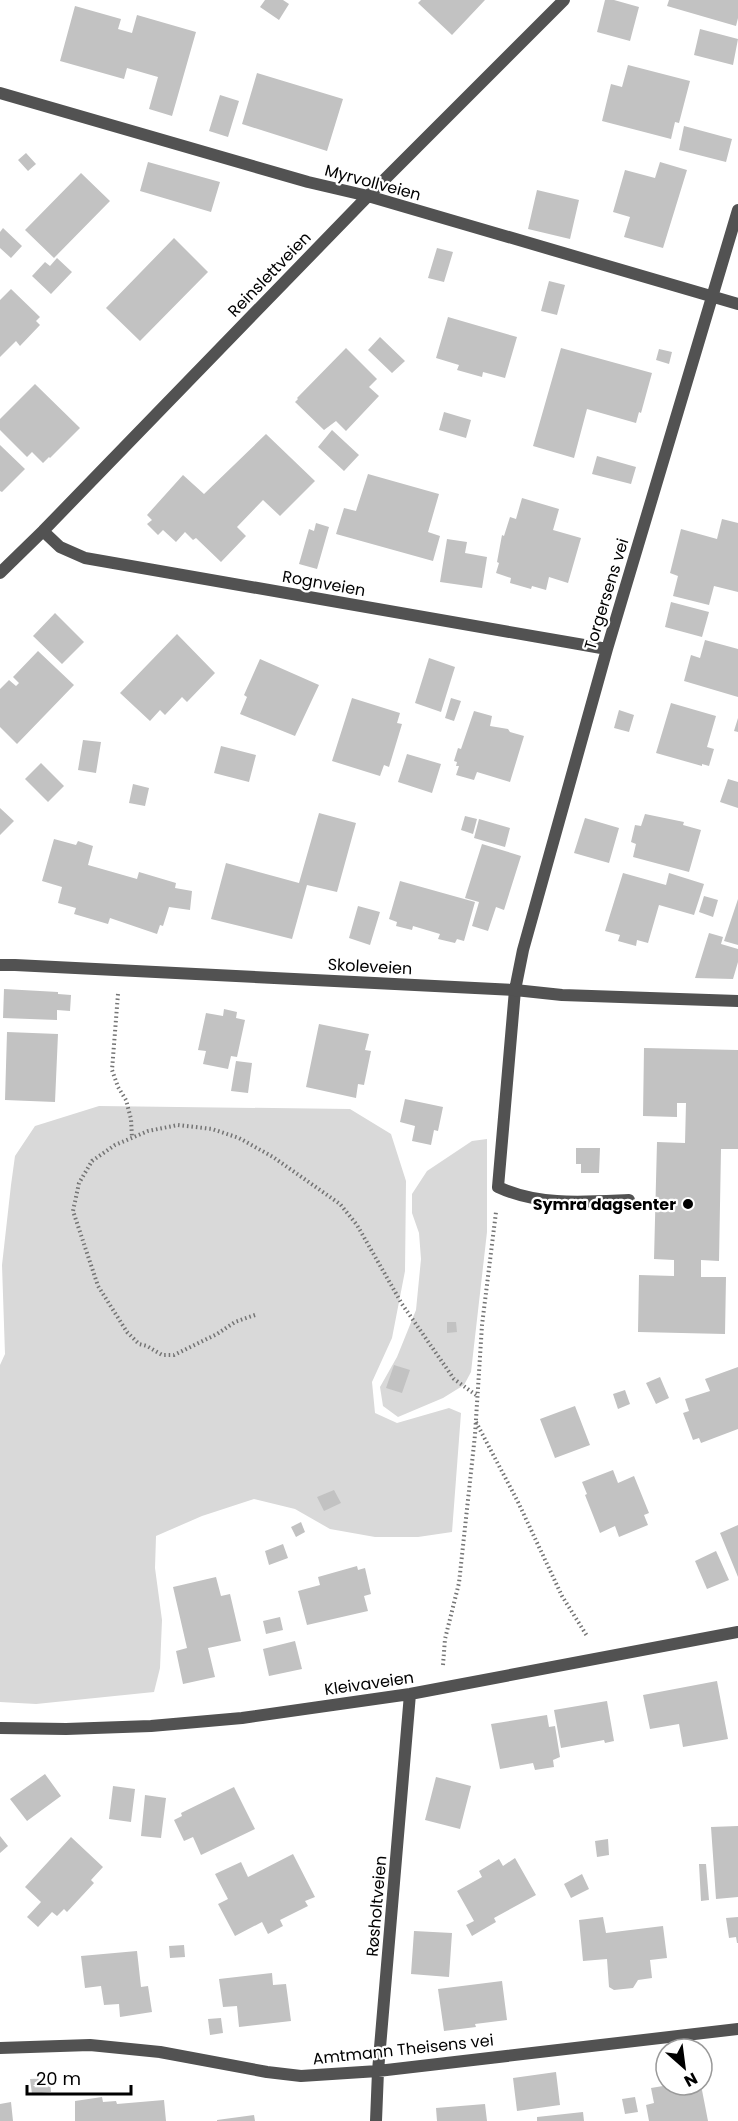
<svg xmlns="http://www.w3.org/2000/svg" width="738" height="2121" font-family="Poppins,sans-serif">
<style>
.green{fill:#d9d9d9}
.building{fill:#c2c2c2}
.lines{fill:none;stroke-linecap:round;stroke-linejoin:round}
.path{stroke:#747474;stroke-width:4;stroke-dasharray:1.5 3;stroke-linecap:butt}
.service{stroke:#525252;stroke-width:12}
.minor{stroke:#525252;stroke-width:12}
.poi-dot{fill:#000;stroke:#fff;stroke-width:2}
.labels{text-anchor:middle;stroke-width:4.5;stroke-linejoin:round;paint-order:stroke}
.street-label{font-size:16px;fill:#000;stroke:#fff}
.poi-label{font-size:16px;font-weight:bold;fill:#000;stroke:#fff;text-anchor:end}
</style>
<rect width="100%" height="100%" fill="#fff"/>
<path class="green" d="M99,1106L350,1109L391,1134L406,1181L405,1271L392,1338L372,1382L375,1413L397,1423L449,1408L461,1413L452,1532L418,1537H375L330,1529L295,1509L254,1499L202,1516L156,1536L155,1568L162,1620L160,1668L154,1692L36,1704L0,1702V1365L5,1354L2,1265L11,1185L15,1156L35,1126Z
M487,1139V1232L471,1372L464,1385L443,1398L398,1417L383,1406L380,1387L397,1357L416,1310L421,1259L419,1233L412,1213V1194L427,1171L472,1141Z"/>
<path class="building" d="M265,0H283L289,4L279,20L260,7Z
M421,0H485L452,35L418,3Z
M605,0H614L639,7L630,41L597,32Z
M669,0H738V18L736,26L667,6Z
M75,6L121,19L118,29L132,33L137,15L196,32L172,116L149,109L158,77L127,68L124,79L60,61Z
M700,29L738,39L733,65L694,55Z
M628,65L690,81L679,123L675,122L671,139L602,121L611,84L622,87Z
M257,73L343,99L327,151L242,124Z
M220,95L239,101L228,137L209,131Z
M684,126L732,139L726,162L679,150Z
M26,153L36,164L28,171L18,160Z
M148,162L220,182L211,212L140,191Z
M660,162L687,170L663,248L624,237L630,217L613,212L625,170L655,178Z
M81,173L110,201L54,258L25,230Z
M537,190L579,200L570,239L528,229Z
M3,228L22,246L11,258L0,248V232Z
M174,238L208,272L140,341L106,308Z
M437,248L453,252L444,282L428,278Z
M57,258L72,272L51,294L32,276L45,262L50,266Z
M549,281L565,285L557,315L541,311Z
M11,289L40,317L36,321L40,325L20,346L16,341L0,357V300Z
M448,317L517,337L505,378L483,372L482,377L457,370L459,365L436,358Z
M380,337L405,361L392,373L368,350Z
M346,348L377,379L369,387L379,396L346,431L336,421L324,430L295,402L298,399L297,398Z
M561,348L652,373L641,413L639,412L636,423L587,409L574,458L533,446Z
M659,349L672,352L669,364L656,360Z
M35,384L80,428L50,458L49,457L43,463L32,452L27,457L0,430V419Z
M444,412L471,420L466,438L439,430Z
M332,430L359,455L344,471L318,447Z
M266,434L315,481L280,516L263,500L237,527L246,536L221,562L196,538L193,540L185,532L176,542L163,530L158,535L147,524L152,520L147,515L183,475L204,494Z
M0,445L25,469L2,492L0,491Z
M597,456L636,467L631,484L592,474Z
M368,474L439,494L428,532L440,536L433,561L336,534L344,508L356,511Z
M522,498L559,509L553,530L581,538L568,583L549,577L546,590L532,586L531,589L510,583L511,578L496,573L499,563L497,562L502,535L504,536L510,517L516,519Z
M722,519L738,523V592L714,586L709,605L673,596L678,576L670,573L681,529L717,539Z
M316,523L329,527L317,569L299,564L309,529L314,531Z
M447,539L467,542L465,553L487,557L482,588L440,582Z
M671,602L709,612L702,637L665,627Z
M55,613L84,642L62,664L33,636Z
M177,634L215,673L187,702L182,697L165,715L160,710L150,721L120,693Z
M705,640L738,649V697L684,681L691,655L700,658Z
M38,651L74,685L17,744L0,727V689L9,680L16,686L19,683L13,677Z
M429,658L455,667L441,712L415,703Z
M260,659L319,685L295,736L240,714L247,697L244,695Z
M352,698L400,713L397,723L402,724L389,767L384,765L380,776L332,761Z
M451,698L461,701L454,721L445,718Z
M671,703L716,716L707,747L714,749L709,766L702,764V766L656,753Z
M619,710L634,715L629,732L614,728Z
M474,711L492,716L490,726L508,729L510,732L524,736L510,782L477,772L474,780L456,775L459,766H456L457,762L454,761L458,748L461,749Z
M738,718V732L734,731Z
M83,740L101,742L96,773L78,770Z
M221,746L256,755L249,782L214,773Z
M407,754L441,764L432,793L398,782Z
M41,763L64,786L48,802L25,779Z
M728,779L738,782V808L720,802Z
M133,784L149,788L145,806L129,803Z
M0,808L14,821L0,835Z
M319,813L356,823L337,892L307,885L292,939L211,919L226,863L299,883Z
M645,814L684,822L683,825L701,830L689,872L633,857L636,844L631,842L635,825L641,826Z
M465,816L477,819L473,834L461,830Z
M585,818L619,828L609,863L574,853Z
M479,819L510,828L505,847L474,838Z
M54,839L76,845L78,841L93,846L88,865L137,879L139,872L176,883L175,888L192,891L190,910L169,907L163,926L160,925L157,934L110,918L108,924L74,914L76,908L58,903L62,887L42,881Z
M482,844L521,856L504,910L496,907L488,931L472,926L479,902L465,898Z
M623,873L666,885L669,873L704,884L694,915L659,905L648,943L637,940L636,946L618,941L620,935L605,931Z
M400,881L475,902L464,941L457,939L455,943L438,939L440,934L413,926L412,930L396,926L397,922L389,919Z
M704,896L718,900L713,917L699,912Z
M738,899V945L724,941Z
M358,906L380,912L370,945L349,938Z
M709,933L723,937L721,944L738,949V962L733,979L695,978Z
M4,989L58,992V994L71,995L70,1011L57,1010V1020L3,1018Z
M224,1009L237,1012L236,1018L245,1020L237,1057L231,1056L228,1069L203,1064L206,1051L198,1050L206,1013L223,1016Z
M319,1024L369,1034L365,1050L371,1051L364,1085L358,1084L356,1098L306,1087Z
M7,1032L58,1034L55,1102L5,1100Z
M644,1048L738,1050V1149H721L719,1261L701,1260V1277H726L725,1334L638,1332L639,1275L674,1276V1260L654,1259L657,1142L685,1143L686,1103H677V1117L643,1116Z
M236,1061L252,1063L248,1093L231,1091Z
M405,1099L443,1107L438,1131L434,1130L431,1145L412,1141L415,1126L400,1122Z
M576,1148H600L599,1173H581V1164H576Z
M447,1322H456L457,1332L447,1333Z
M394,1365L410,1370L402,1393L386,1388Z
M738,1367V1429L701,1443L699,1438L693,1440L683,1413L689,1411L685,1399L710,1391L705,1379Z
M660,1377L669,1398L656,1404L646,1383Z
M625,1390L630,1404L618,1409L613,1394Z
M575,1406L590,1445L555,1458L540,1419Z
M613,1470L618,1483L634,1476L649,1513L644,1515L648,1525L619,1537L615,1526L600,1533L585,1495L587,1494L582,1482Z
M334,1490L341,1503L324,1511L317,1497Z
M301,1522L305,1532L296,1537L291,1527Z
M738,1525V1577L720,1533Z
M283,1544L288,1558L269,1565L265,1551Z
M716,1551L729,1580L707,1589L695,1561Z
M357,1566L358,1570L365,1568L371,1594L364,1596L368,1611L307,1625L298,1591L320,1585L318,1577Z
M216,1577L221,1596L230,1594L241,1641L208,1648L215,1677L183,1684L176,1651L187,1648L173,1587Z
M280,1617L283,1630L266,1634L263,1621Z
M295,1641L302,1669L269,1676L263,1649Z
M717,1681L728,1739L683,1747L679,1724L650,1729L643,1695Z
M607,1701L614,1741L605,1743L604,1740L561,1748L554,1710Z
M547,1715L549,1727L555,1726L560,1757L553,1760L554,1767L535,1770L533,1763L500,1769L491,1724Z
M45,1774L61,1796L27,1821L10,1799Z
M436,1777L471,1786L460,1829L425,1820Z
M113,1786L135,1789L131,1822L109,1819Z
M234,1787L255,1829L201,1855L193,1837L184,1841L174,1820L182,1816L181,1813Z
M145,1795L166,1798L161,1838L141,1836Z
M738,1826V1897L716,1899L711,1827Z
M0,1836L8,1846L0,1853Z
M71,1837L103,1867L91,1880L94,1883L67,1912L64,1909L57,1916L52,1912L38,1927L27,1917L41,1902L25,1887Z
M608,1839L609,1855L597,1857L595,1841Z
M293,1854L315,1897L305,1901L308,1906L280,1920L283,1926L268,1934L262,1922L235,1936L218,1904L228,1899L215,1874L241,1862L248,1877Z
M515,1858L536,1895L494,1918L496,1922L472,1936L466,1925L474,1921L457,1891L482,1877L479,1871L499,1859L503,1866Z
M699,1864H706L709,1900L701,1901Z
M582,1874L589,1889L571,1898L564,1884Z
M603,1917L606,1933L663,1926L667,1958L650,1960L652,1978L638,1980L633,1988L614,1990L609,1987L607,1959L583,1961L579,1920Z
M738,1917V1943H737L736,1937L729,1938L726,1918Z
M414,1931L452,1933L449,1977L411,1974Z
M184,1945L185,1957L170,1958L169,1946Z
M137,1951L141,1987L148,1986L152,2012L120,2017L119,2004L104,2005L101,1986L85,1988L81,1956Z
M272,1973L273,1985L286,1984L291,2021L239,2027L237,2006L223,2007L219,1979Z
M502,1981L507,2020L475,2024L476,2027L444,2031L438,1989Z
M221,2018L223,2033L210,2035L208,2019Z
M556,2072L560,2105L517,2111L513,2078Z
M50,2078L51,2092L32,2094L30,2079Z
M669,2085H701L708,2121H649L646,2105L654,2103L651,2088Z
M102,2097L103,2102L116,2101L117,2104L164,2100L166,2121H75V2101Z
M635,2097L638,2112L625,2114L622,2099Z
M11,2102L13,2121H0V2104Z
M485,2104L487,2121H437L436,2108Z
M583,2112L584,2121H537V2117Z
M254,2115L255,2121H217V2120Z"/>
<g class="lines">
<path class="path" d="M118,994L112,1070L118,1087L126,1100L131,1119L132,1138
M255,1315L235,1322L217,1334L174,1355H162L147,1346L139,1344L127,1332L98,1286L73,1211L79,1183L92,1161L115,1145L148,1131L178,1125L212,1129L239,1138L273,1157L340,1204L357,1225L402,1304L454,1379L476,1395
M476,1422L518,1502L562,1596L587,1636
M443,1665L445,1639L459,1583L475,1435L482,1325L496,1212"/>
<path class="service" d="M515,990L498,1187C539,1206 584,1202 629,1200"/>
<path class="minor" d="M0,93L308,182L368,196L738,304
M43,531L60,547L85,558L607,649
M0,573L43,531L368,196L564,0
M0,965H15L515,990L562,995L738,1001
M515,990L523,950L607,649L738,210
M0,1728L66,1729L151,1726L242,1718L410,1694L738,1632
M0,2048L90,2045L160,2052L267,2072L301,2076L378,2071L738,2029
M376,2121L378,2071L410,1694"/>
</g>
<circle class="poi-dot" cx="688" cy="1204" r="6"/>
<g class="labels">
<g class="street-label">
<text transform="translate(373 182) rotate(15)" y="6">Myrvollveien</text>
<text transform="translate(269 274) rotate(-46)" y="6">Reinslettveien</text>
<text transform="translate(324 583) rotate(10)" y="6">Rognveien</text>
<text transform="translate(606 594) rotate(-73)" y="6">Torgersens vei</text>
<text transform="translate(370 966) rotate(3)" y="6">Skoleveien</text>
<text transform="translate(369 1683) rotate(-8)" y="6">Kleivaveien</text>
<text transform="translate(376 1906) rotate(-85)" y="6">Røsholtveien</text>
<text transform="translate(403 2049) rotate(-6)" y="6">Amtmann Theisens vei</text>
</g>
<g class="poi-label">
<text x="676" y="1210">Symra dagsenter</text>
</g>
</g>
<g transform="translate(684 2067) rotate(152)"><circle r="28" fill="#ffffff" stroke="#999999" stroke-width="1.5"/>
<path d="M0-4.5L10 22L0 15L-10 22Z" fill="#000000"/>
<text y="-9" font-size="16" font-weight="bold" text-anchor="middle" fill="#000000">N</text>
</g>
<path d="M27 2085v9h104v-9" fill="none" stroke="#000000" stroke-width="3"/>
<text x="36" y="2085" font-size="18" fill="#000000" stroke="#ffffff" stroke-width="4.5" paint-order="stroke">20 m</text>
</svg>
